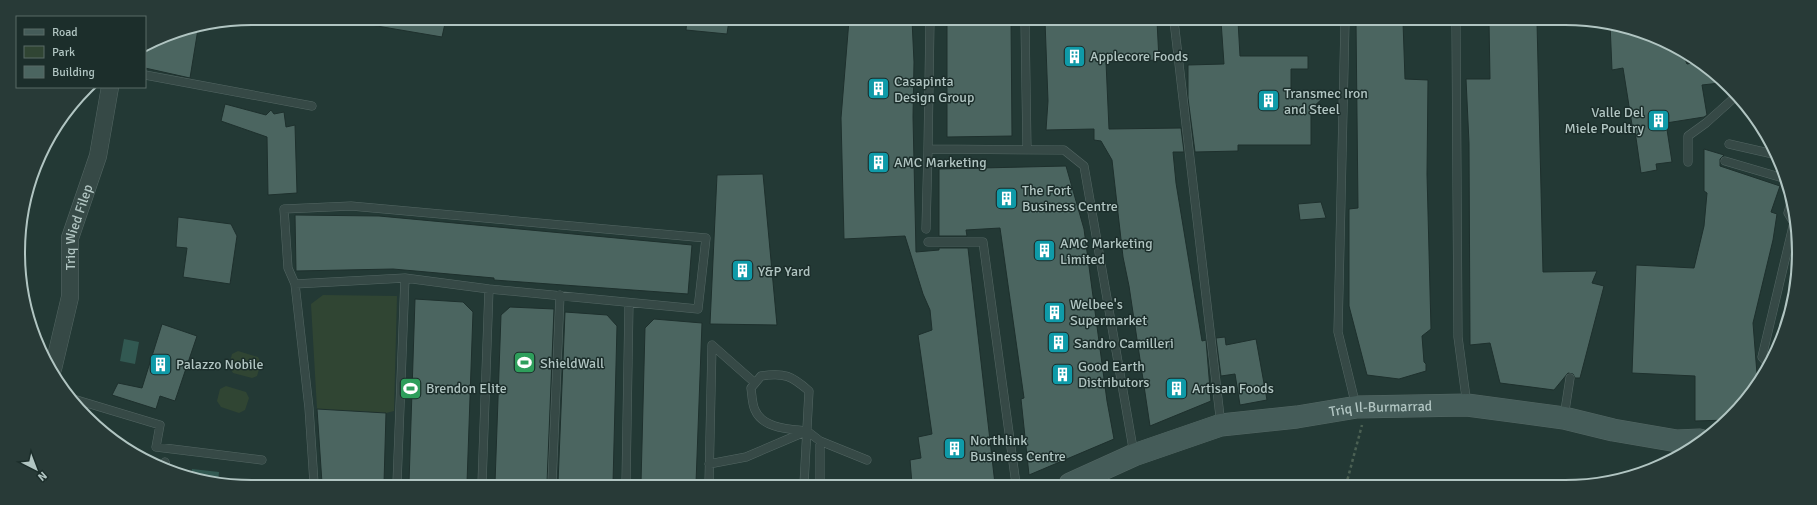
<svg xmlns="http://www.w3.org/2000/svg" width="1817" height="505" font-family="Signika,sans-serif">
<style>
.green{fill:#304533}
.water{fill:#325952}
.building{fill:#4b6560;stroke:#1e302d}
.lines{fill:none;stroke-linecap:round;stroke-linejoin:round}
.lane-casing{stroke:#546764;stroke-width:9}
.street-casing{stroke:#546764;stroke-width:18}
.secondary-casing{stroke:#546764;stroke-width:23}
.path{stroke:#4b6053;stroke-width:2.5;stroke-dasharray:3 3;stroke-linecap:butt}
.lane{stroke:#364946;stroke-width:8}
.street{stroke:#364946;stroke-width:17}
.secondary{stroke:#455c59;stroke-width:22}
.labels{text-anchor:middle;stroke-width:3;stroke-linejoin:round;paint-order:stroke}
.poi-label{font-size:14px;fill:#b1c5c2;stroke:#1c2e2b;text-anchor:start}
.street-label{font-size:14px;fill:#b1c5c2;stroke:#1c2e2b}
.rim{fill:none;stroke:#b1c5c2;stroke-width:2}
</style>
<rect width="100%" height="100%" fill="#233935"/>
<path class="green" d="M323,295L397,296L394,411L386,413L317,409L311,304Z
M238,351L258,357L261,363L257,376L252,378L233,373L229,366L232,354Z
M226,386L246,392L249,398L245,410L239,413L221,407L217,401L220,389Z"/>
<path class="water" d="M124,339L139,342L135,364L120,361Z
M192,469L219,472L218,483H207L191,477Z"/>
<path class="building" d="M371,18L435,19H446L442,37L371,25Z
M687,19L729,20L727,34L686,30Z
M849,20H912L914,62L913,117L916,252L939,250V248H968L995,484H912L910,460L921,458L918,437L932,434L918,335L932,330L930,310L923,294L905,236L844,239L841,118Z
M947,20H1011L1012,136L947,137Z
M1045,21H1157L1159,60L1106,62L1109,129L1181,128L1184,152H1173L1176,183L1202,341L1206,340L1211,401L1150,426L1129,286L1123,257L1112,160L1101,141L1094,140V129L1046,130L1048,101Z
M1221,21H1238L1240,56H1308V69H1291V97H1324L1311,109V145H1238V151L1195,152L1188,98V65L1224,64Z
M1356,22H1403L1405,79L1428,80L1427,174L1431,329L1422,336L1424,362L1426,364V371L1399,379L1367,375L1349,306V209L1358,208Z
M1489,22H1537L1543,272L1597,271L1592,283L1604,286L1580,378H1575L1573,374L1568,373L1554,390L1500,383L1490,343L1470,345L1469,143L1466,79H1490Z
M1610,23L1682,52L1687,64L1699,62L1720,83L1702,85L1707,115L1704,117L1666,123L1672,162L1656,164L1657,170L1641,173L1635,131H1633L1623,68L1612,70Z
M198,29L190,78L145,68V47L163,36Z
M225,104L266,115L271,110L274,114L284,112L286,127L295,125L297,193L268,195L267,137L221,121Z
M1704,149L1724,155L1720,159V166L1780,186L1771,212L1777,214L1773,240L1753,323L1757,374H1762L1728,420L1695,421V376L1632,373L1636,265L1694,268L1704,226L1707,193L1704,191Z
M1066,166L1084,229L1107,401L1114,439L1029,475L1021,399L1024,398L1000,228L966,230L967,236H939V169Z
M763,174L777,325L710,324L717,175Z
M1321,202L1326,218L1300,220L1298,204Z
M295,215L379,216L692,245L688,294L494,280V278L393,269L296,271Z
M178,217L231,224L237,236L230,284L183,277L187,248L176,247Z
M415,299L463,302L473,312L467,483H409Z
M510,307L554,309L547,483H495L501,315Z
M565,312L607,315L617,326L613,483H558Z
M654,319L702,323L696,483H641L645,328Z
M162,324L197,336L175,401L160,396L156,409L112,395L118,383L142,388Z
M1225,337L1226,345L1256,339L1267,400L1240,405L1235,374L1221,376L1216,338Z
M317,409L386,413L384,483H322Z"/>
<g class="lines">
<defs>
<path id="lane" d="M1025,21L1027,150
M1174,21L1221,425
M1345,22L1338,332L1356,406
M1456,24L1458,337L1467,405
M145,75L312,106
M1729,144L1773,154
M928,149L930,20
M1725,161L1783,178
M1688,162V136L1706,123L1735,97
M1792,200L1788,213L1794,223
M926,229L928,149L1064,150L1084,166L1134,454
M928,242H983L1016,484
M295,284L405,278L489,289L698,309L706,238L351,206L284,209L288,268L295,284L309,408L314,483
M712,345L755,383
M1769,365L1762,357L1794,222
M70,398L160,425L156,447L262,460
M1564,417L1570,378
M820,441V484
M165,462L166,467
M709,464L746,457L807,431L820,441L867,460
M397,483L405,278
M482,483L489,289
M552,483L560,295
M626,483L629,303
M709,483L712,345
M804,484L809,391C792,376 784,372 761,376L751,388C752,395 752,404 755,410C763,429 790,429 807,431"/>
<g id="street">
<path id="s1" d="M53,369L70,297V238L98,156L110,87"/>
</g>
<g id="secondary">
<path id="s2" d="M1070,484L1134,455L1221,425L1297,417L1357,407L1467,405L1564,418L1613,430L1677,441L1700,440"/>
</g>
</defs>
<use href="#lane" class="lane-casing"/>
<use href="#street" class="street-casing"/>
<use href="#secondary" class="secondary-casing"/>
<path class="path" d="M1346,485L1362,425"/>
<use href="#lane" class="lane"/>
<use href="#street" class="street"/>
<use href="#secondary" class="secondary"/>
</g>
<defs>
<symbol id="building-square" viewBox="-11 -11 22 22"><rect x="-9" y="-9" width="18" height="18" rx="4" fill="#0f9aa8" stroke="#1c2e2b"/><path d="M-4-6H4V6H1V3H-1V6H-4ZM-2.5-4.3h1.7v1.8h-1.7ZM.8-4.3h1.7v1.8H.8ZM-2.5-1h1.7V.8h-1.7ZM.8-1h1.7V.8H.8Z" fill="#fff"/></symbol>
<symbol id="stadium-square" viewBox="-11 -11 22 22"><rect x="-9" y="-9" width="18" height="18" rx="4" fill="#2e9e5b" stroke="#1c2e2b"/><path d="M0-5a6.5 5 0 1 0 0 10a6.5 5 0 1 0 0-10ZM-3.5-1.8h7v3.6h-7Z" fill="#fff"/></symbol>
</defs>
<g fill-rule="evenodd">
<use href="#building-square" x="1062" y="44" width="25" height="25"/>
<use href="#building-square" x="866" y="76" width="25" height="25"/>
<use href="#building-square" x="1256" y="88" width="25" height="25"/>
<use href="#building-square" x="1646" y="108" width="25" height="25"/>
<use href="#building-square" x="866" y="150" width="25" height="25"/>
<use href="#building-square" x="994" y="186" width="25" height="25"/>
<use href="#building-square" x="1032" y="238" width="25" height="25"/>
<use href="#building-square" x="730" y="258" width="25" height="25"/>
<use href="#building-square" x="1042" y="300" width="25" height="25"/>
<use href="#building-square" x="1046" y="330" width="25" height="25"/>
<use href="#stadium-square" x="512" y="350" width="25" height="25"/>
<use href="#building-square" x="148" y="352" width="25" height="25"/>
<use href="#building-square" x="1050" y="362" width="25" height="25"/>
<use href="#stadium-square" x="398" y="376" width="25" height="25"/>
<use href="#building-square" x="1164" y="376" width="25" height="25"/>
<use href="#building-square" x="942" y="436" width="25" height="25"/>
</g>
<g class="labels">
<g class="poi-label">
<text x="1090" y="61">Applecore Foods</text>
<text x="894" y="86">Casapinta<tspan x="894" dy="16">Design Group</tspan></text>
<text x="1284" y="98">Transmec Iron<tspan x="1284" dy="16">and Steel</tspan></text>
<text x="1644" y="117" text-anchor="end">Valle Del<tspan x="1644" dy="16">Miele Poultry</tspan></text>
<text x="894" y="167">AMC Marketing</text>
<text x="1022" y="195">The Fort<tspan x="1022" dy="16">Business Centre</tspan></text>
<text x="1060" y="248">AMC Marketing<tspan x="1060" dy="16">Limited</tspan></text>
<text x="758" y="276">Y&amp;P Yard</text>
<text x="1070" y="309">Welbee's<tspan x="1070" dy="16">Supermarket</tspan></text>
<text x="1074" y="348">Sandro Camilleri</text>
<text x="540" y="368">ShieldWall</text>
<text x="176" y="369">Palazzo Nobile</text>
<text x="1078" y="371">Good Earth<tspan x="1078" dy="16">Distributors</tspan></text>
<text x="426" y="393">Brendon Elite</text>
<text x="1192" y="393">Artisan Foods</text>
<text x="970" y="445">Northlink<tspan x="970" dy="16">Business Centre</tspan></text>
</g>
<g class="street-label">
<text dy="5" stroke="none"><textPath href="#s1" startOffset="145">Triq Wied Filep</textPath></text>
<text dy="5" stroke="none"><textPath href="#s2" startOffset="323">Triq Il-Burmarrad</textPath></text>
</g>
</g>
<path d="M0 0H1817V505H0ZM252 25H1565A227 227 0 0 1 1792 252V253A227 227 0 0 1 1565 480H252A227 227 0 0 1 25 253V252A227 227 0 0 1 252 25Z" fill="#283a37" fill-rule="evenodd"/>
<path class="rim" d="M252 25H1565A227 227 0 0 1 1792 252V253A227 227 0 0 1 1565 480H252A227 227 0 0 1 25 253V252A227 227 0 0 1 252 25Z"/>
<rect x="16" y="16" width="130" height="72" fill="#1c2e2b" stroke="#586a67"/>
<rect x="24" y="29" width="20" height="6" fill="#455c59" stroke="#586a67"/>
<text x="52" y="36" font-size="12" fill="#b1c5c2">Road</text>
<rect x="24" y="46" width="20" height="12" fill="#304533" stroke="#586a67"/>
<text x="52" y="56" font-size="12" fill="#b1c5c2">Park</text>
<rect x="24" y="66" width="20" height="12" fill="#4b6560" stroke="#586a67"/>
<text x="52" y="76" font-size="12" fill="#b1c5c2">Building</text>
<g transform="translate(36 469) rotate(138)" stroke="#1c2e2b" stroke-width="3" paint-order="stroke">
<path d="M0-3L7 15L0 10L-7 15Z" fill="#b1c5c2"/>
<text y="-6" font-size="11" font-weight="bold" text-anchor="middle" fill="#b1c5c2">N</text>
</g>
</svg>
